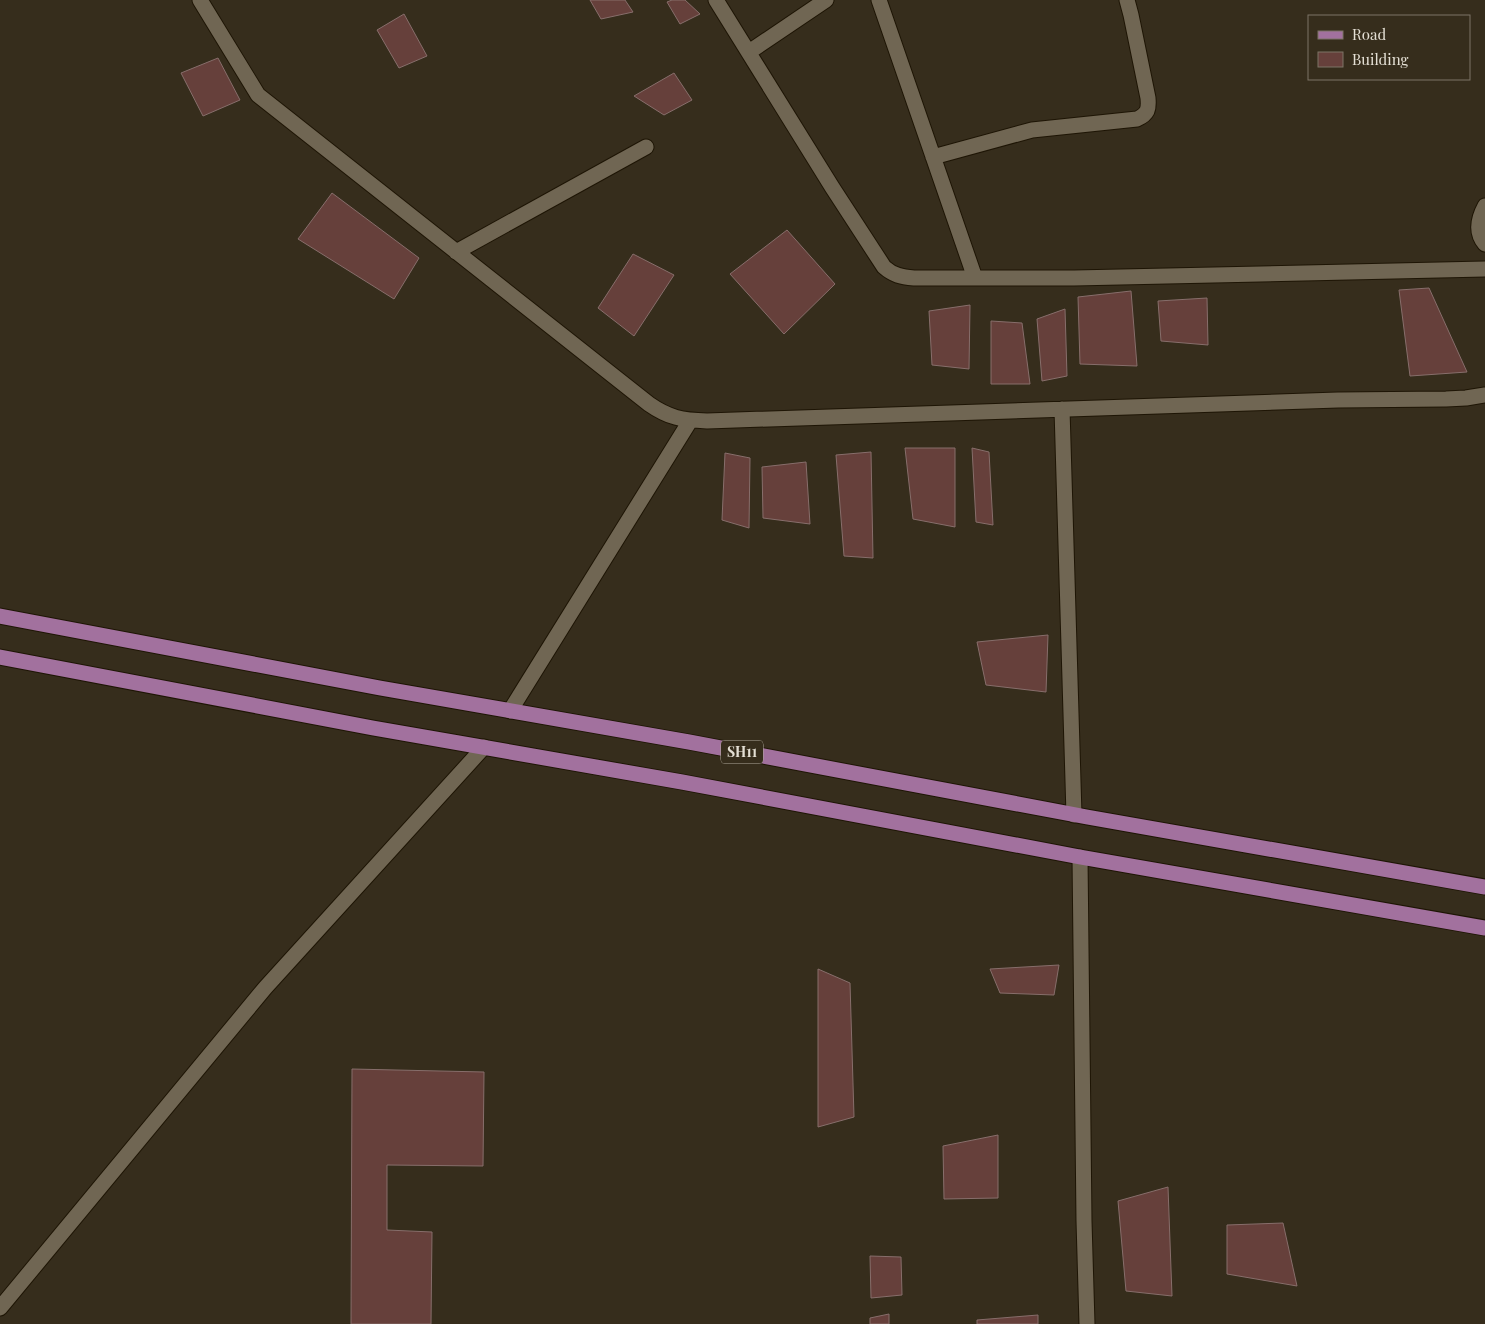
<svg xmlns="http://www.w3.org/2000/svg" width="1485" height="1324" font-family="'Playfair Display',serif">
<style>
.building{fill:#66403b;stroke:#876e6b}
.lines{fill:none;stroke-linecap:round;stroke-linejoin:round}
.minor-casing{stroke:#1e1505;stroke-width:17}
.primary-casing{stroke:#1e1505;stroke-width:17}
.minor{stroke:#706653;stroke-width:15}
.primary{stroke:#a2719e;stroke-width:15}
.labels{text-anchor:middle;stroke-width:4;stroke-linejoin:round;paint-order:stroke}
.shield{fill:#362d1c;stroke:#b0aa9d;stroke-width:1}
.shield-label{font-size:14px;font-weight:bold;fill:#e4dfd4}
</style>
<rect width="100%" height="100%" fill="#362d1c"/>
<path class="building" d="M590,0H625L633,12L601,19Z
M672,0H685L700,14L680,24L667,2Z
M404,14L427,56L399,68L377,30Z
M218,58L240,100L203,116L181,73Z
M674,73L692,100L664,115L634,96Z
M332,193L419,258L394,299L298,239Z
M787,230L835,284L784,334L730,274Z
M633,254L674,275L634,336L598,308Z
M1429,288L1467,372L1410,376L1399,290Z
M1131,291L1137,366L1080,364L1078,297Z
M1207,298L1208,345L1161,341L1158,301Z
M970,305L969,369L932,365L929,311Z
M1065,309L1067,376L1042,381L1037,319Z
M991,321L1022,323L1030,384H991Z
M905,448H955V527L913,519Z
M972,448L989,452L993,525L976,522Z
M871,452L873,558L844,556L836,455Z
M725,453L750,458L749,528L722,520Z
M806,462L810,524L763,518L762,467Z
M1048,635L1046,692L986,685L977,642Z
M1059,965L1054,995L1000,993L990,969Z
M818,969L850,983L854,1117L818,1127Z
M352,1069L484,1072L483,1166L387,1165V1230L432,1232L431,1324H351Z
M998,1135V1198L944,1199L943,1146Z
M1168,1187L1172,1296L1126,1291L1118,1201Z
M1283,1223L1297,1286L1227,1274V1225Z
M870,1256L901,1257L902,1295L871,1298Z
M889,1314V1324H870V1318Z
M1038,1315V1324H977V1320Z"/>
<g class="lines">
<defs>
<path id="minor" d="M200,0L258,95L649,404C669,418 682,420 707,421L1338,400L1446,399L1466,398L1485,395
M716,0L832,187L884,267C893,275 901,277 914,278H1074L1485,269
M879,0L975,278
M749,52L826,0
M933,157L1032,130L1137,119C1148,114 1149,109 1148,98L1131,15L1127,0
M1485,206C1478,219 1475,232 1485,244
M456,252L646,147
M1062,409L1074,815
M510,711L690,421
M1080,857L1084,1221L1087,1324
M0,1308L265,988L484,747"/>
<path id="primary" d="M0,616L380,688L689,742L1087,817L1485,887
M0,657L373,728L682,782L1080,857L1485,928"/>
</defs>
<use href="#minor" class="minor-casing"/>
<use href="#primary" class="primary-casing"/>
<use href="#minor" class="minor"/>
<use href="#primary" class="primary"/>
</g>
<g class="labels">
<rect class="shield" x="721" y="740.5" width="42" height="23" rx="4"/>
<g class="shield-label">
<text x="742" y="757">SH11</text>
</g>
</g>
<rect x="1308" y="15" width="162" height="65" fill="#362d1c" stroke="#7c7466"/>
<rect x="1318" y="31" width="25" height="8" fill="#a2719e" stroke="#7c7466"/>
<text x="1352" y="40" font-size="15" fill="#e4dfd4">Road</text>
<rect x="1318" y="52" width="25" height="15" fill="#66403b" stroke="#7c7466"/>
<text x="1352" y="65" font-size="15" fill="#e4dfd4">Building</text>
</svg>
